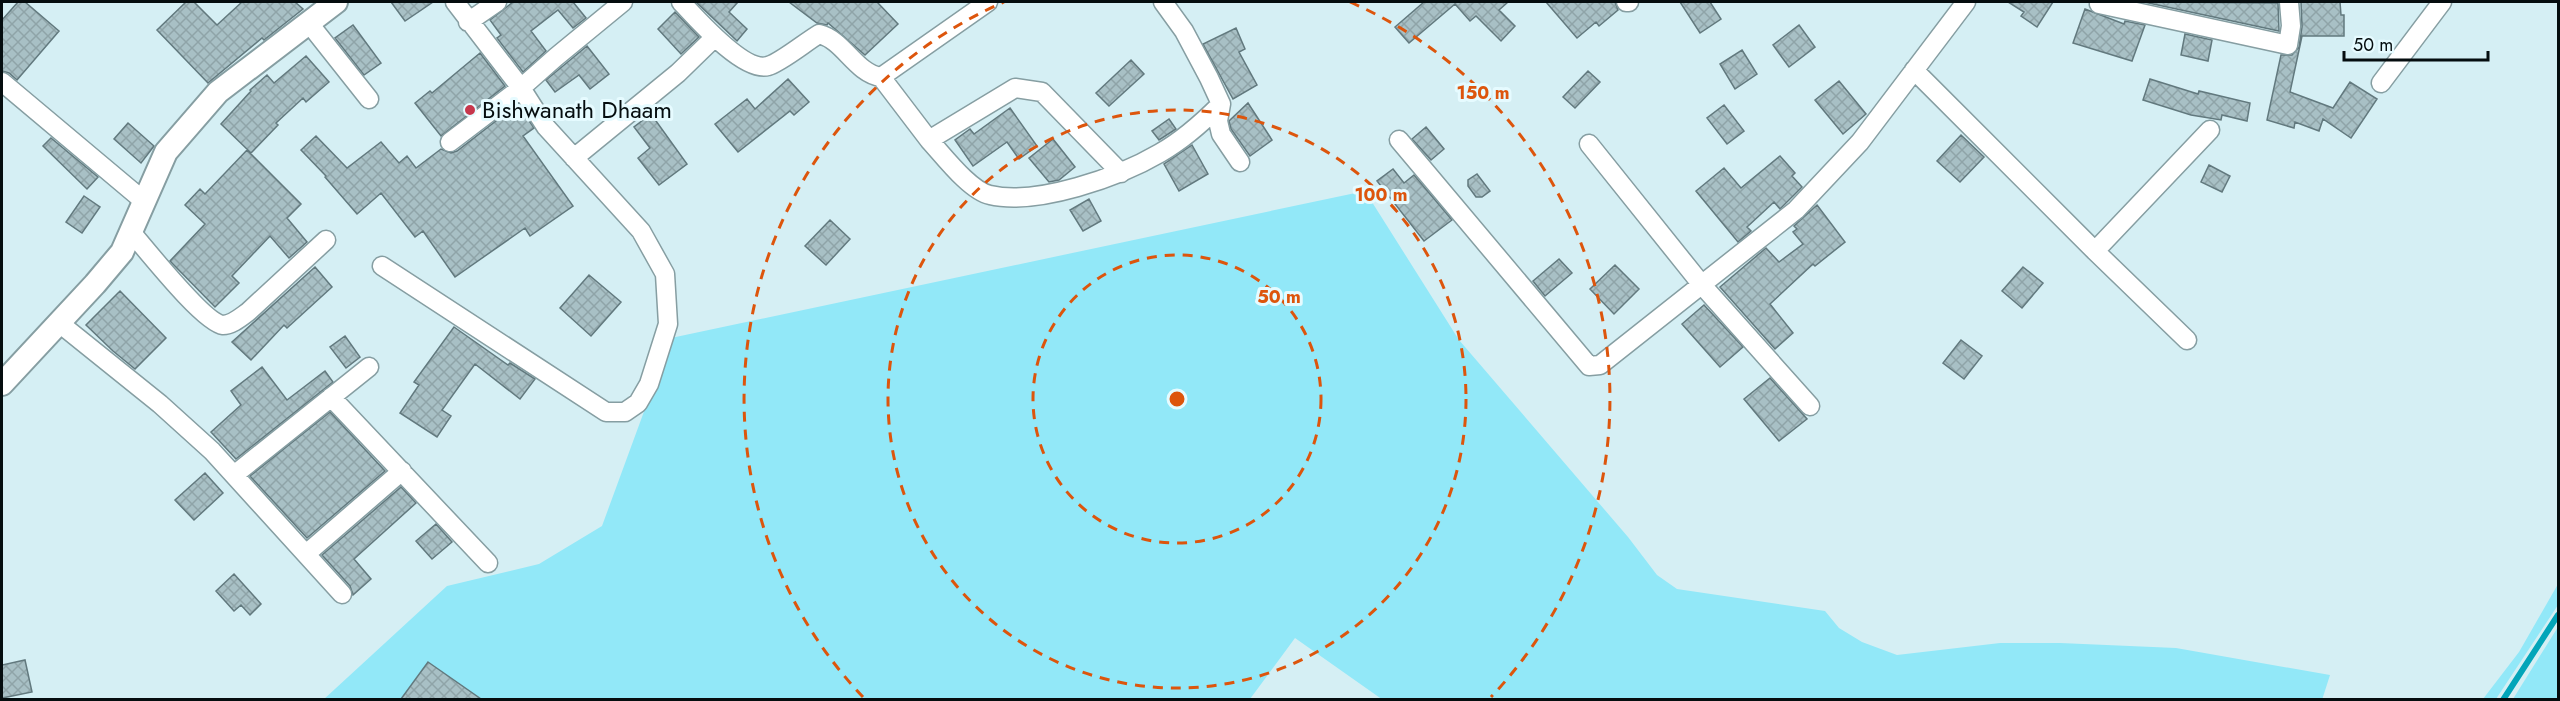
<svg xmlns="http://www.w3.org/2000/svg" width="2560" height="701" font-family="Jost,sans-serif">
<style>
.grass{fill:#92e8f8}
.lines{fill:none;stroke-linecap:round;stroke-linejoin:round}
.stream{stroke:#03a5b9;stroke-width:6}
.building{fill:url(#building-cross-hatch);stroke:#62797e;stroke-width:1.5}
.minor-casing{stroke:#869ea2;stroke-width:21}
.tertiary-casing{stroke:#869ea2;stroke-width:26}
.minor{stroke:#fff;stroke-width:18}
.tertiary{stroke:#fff;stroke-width:22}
.ring{fill:none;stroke:#dd550c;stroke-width:3;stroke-dasharray:10 8}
.poi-dot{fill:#c7374c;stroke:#e6fbff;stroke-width:2}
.labels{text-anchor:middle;stroke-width:6;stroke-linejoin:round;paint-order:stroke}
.poi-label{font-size:24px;fill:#050d0f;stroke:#e6fbff;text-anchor:start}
.centre{fill:#dd550c;stroke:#e6fbff;stroke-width:3}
.ring-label{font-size:18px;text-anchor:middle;font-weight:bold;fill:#dd550c;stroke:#e6fbff;stroke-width:6;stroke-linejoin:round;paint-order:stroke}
</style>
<defs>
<pattern id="building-cross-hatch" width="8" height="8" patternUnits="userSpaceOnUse" patternTransform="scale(1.5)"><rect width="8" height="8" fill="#a8c0c5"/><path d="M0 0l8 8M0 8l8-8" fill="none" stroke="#8fa4a8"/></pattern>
</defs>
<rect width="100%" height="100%" fill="#d5eff4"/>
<path class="grass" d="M1365,191L1459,340L1628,537L1657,575L1677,589L1825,611L1839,628L1862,642L1897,655L2000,643H2060L2176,648L2330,675L2322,700H1383L1295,638L1250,699L323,700L447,586L539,564L602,526L671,338Z
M2558,584V605L2496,699H2483L2519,652Z
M2558,627V699H2513Z"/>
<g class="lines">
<path class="stream" d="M2503,700L2558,615"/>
</g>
<path class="building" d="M18,2H25L59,31L17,80L9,73L2,71V20Z
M186,2H194L217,25L242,2H295L303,9L264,40L262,38L208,83L157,30Z
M391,2H433L405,21Z
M513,2H573L586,18L573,28L558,10L531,31L546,51L523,72L497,38L501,35L490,20Z
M696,2H738L729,12L747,29L737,41Z
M789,2H877L898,24L865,55L828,23L827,25L817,23Z
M1424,2H1508L1499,10L1515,26L1501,41L1476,16L1470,21L1455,4L1409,43L1395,27Z
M1546,2H1615L1618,10L1599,26L1596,22L1577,38Z
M1680,2H1710L1721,19L1700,33Z
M2008,2H2053L2037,27L2021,16L2024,12Z
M2144,2L2278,3L2279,31Z
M2301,2H2340L2341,15H2344V36H2302L2290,92L2333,108L2350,82L2377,99L2351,138L2323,119L2319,131L2295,122L2294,128L2267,120L2281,55H2292L2299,47L2302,27Z
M2085,9L2124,24L2125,21L2145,25L2132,61L2073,43Z
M675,12L699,37L681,54L658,29Z
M353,25L381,63L364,75L335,38Z
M1799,25L1815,47L1789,67L1773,45Z
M1236,28L1245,49L1239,52L1257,85L1233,99L1203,44Z
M2185,34L2212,40L2208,61L2181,55Z
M587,46L609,74L590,89L579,75L555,92L546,80Z
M1742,50L1757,74L1735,89L1720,64Z
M480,53L505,86L441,136L415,103L430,91L432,93Z
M306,56L329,82L306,102L303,98L276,123L278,125L251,153L221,124L251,91L250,90L267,75L274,83Z
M1131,60L1144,74L1109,106L1096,93Z
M1588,71L1600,82L1575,108L1563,97Z
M788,79L809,102L794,115L790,111L738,152L715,124L747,99L755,109Z
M2150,79L2198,94L2199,91L2250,103L2247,121L2222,115L2221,120L2191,115L2143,100Z
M1839,81L1866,114L1843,134L1815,100Z
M1248,103L1272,140L1250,156L1231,129L1229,121Z
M518,104L534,128L523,136L573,206L530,236L525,228L455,277L423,231L415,237L381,193L357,214L325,177L326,176L301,150L316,136L347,168L381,142L399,163L407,156L416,168L441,149L451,153L457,151Z
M1724,105L1744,131L1727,144L1707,118Z
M1010,108L1037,146L1019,159L1007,142L973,166L955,140L970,129L974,134Z
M651,114L687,164L659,185L638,158L650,148L634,127Z
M1169,119L1176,129L1159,140L1152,131Z
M128,123L154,146L141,163L114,139Z
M1426,127L1444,149L1431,160L1412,139Z
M1961,135L1984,157L1960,182L1937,161Z
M51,138L98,177L87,189L43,146Z
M1053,139L1075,167L1059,180L1049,182L1029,158Z
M1192,145L1208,174L1179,191L1164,164Z
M247,150L301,204L287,218L307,242L289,258L270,236L232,276L239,283L215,307L170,261L205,224L185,205L200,189L205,194Z
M1780,156L1795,173L1792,176L1802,187L1780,209L1774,202L1747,227L1751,231L1738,242L1696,191L1724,168L1741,188Z
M2209,165L2230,176L2222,192L2201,182Z
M1393,169L1404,183L1414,175L1452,220L1424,241L1377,181Z
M1477,174L1490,191L1482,197H1476L1468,186V180Z
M84,196L100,207L82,233L66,222Z
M1089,199L1101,221L1083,231L1070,210Z
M1817,205L1845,242L1815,266L1813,264L1770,304L1793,333L1775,349L1720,287L1766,248L1779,262L1803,244L1793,232L1797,229L1794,226Z
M830,220L850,239L826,265L805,246Z
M1559,259L1572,273L1545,296L1533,281Z
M1615,265L1639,289L1614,314L1590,289Z
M315,267L332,287L287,328L284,325L251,360L232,342Z
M2023,267L2043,283L2022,308L2002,291Z
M589,275L621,302L591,336L560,308Z
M120,291L166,338L135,369L113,351L86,325Z
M1704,305L1743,347L1720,367L1682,324Z
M454,327L508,365L510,363L535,379L520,399L475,364L442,410L451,416L437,437L400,413L419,385L414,382Z
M345,336L360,357L346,368L330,347Z
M1961,340L1982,356L1964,379L1943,363Z
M262,367L287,400L325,371L333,382L236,459L211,432L241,405L231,391Z
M1770,378L1807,419L1779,441L1744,399Z
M330,412L385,471L307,538L250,476Z
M205,473L223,493L194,520L175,500Z
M401,487L416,503L354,559L371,579L353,595L350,586L322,555Z
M436,524L452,542L432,559L416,541Z
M234,574L261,604L250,615L241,605L234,611L216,591Z
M25,660L32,692L2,698V665Z
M428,662L481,699H401Z"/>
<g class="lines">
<defs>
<path id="minor" d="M681,2C696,18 744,73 768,66C780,63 807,41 819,34C844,40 855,73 881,77L988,2
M1163,2L1184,31L1209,78L1221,104L1218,121L1221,134L1240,162
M1626,2H1629
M2100,2L2099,4L2288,45L2291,26L2289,2
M308,22L369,99
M468,22L497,2
M1914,70L2095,251L2210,130
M881,77L929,140L1015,88L1042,92L1121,173
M2,82L145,202
M2381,83L2442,2
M929,140C943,155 970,191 990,195C1037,206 1119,177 1160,153C1183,140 1202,123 1221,104
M1399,140L1589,366L1600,365L1796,210L1860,142L1966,2
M450,142L521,88L556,57L623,2
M1589,144L1702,285L1810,406
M574,158L678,73L715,37
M131,232C146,249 204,323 223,325C232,325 241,317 248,312L326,240
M2095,251L2187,340
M382,266L606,412H625L638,403L649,384L668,324L665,274L641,231L546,127L521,88L455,2
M58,322L160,404L212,451L342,594
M331,397L488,563
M234,475L369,367
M306,554L402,471"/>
<path id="tertiary" d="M2,384L95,284L122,252L166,152L218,92L336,2"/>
</defs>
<use href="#minor" class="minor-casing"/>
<use href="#tertiary" class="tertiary-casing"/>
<use href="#minor" class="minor"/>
<use href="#tertiary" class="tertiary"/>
</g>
<g class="ring">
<circle cx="1177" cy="399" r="144"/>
<circle cx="1177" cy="399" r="289"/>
<path d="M863 697A433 433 0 0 1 1004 2M1350 2A433 433 0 0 1 1491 697"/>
</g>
<circle class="poi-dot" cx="470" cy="110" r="6"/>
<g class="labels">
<g class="poi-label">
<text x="482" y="118">Bishwanath Dhaam</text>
</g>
</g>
<circle cx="1177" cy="399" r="9" class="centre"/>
<g class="ring-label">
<text x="1483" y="99">150 m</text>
<text x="1381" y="201">100 m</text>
<text x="1279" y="303">50 m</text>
</g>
<rect width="2560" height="701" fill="none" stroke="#050d0f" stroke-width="6"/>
<path d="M2344 51v9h144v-9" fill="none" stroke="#050d0f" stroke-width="3"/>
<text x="2353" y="51" font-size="18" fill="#050d0f" stroke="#e6fbff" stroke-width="4.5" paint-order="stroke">50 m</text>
</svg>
